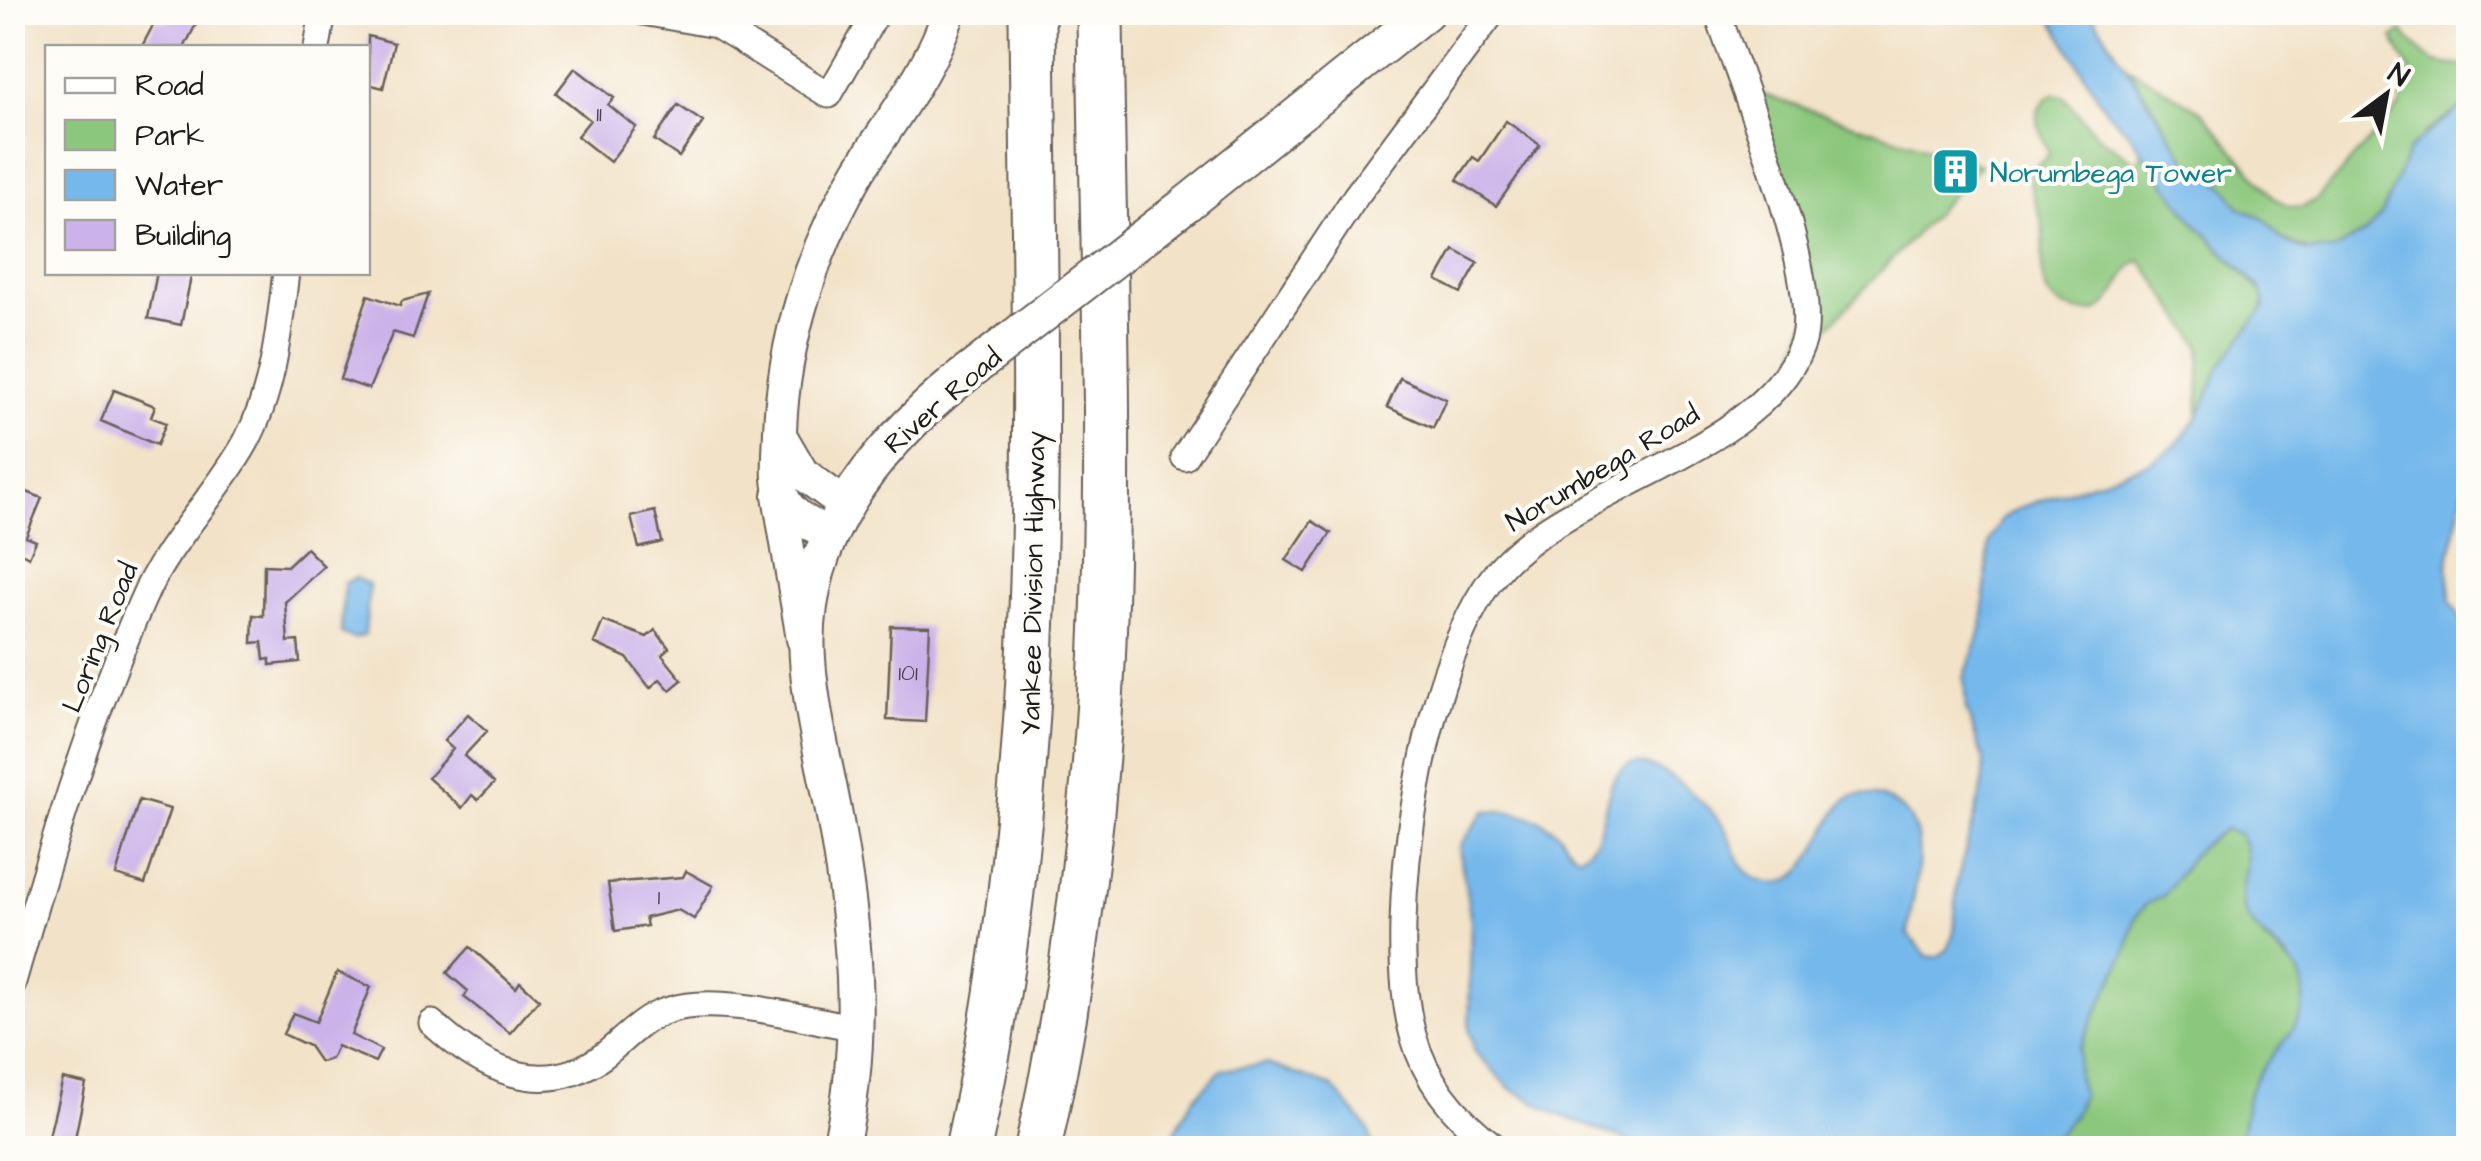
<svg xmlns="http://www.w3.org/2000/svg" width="2481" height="1161" font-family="'Architects Daughter',sans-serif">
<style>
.green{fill:#8bc77c;stroke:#54724c;stroke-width:2.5}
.water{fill:#75b8eb;stroke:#486a84;stroke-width:2.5}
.building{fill:#cbb2e9}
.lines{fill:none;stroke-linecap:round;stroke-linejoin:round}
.minor-casing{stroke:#676158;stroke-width:29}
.tertiary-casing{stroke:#676158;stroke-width:36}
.secondary-casing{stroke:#676158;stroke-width:39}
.motorway-casing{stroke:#676158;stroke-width:49}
.minor{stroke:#fff;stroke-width:25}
.tertiary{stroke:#fff;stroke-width:32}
.secondary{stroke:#fff;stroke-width:35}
.motorway{stroke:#fff;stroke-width:45}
.secondary-bridge-casing{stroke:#676158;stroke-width:39;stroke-linecap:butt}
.secondary-bridge{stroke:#fff;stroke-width:35}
.labels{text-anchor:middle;stroke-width:8;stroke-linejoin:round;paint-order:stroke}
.number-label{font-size:22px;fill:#48424f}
.culture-label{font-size:28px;fill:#0d838f;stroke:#fdfcf7;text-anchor:start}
.street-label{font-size:28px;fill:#1c1c1c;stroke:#fdfcf7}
</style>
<rect width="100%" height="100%" fill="#fdfcf7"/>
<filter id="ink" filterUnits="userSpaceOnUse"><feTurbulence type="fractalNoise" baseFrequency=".01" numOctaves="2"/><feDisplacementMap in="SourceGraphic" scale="20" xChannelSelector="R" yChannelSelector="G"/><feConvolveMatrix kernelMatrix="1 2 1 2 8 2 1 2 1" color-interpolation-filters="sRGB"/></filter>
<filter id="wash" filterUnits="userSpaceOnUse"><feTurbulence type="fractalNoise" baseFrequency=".0048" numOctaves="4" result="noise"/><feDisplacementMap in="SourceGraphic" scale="40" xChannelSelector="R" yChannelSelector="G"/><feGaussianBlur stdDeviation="2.25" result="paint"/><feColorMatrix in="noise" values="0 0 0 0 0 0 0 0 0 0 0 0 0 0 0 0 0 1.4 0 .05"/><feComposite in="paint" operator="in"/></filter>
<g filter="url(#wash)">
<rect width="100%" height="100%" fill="#f2e2c7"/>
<path class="green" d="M2402,31C2426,58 2431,67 2468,65V102L2426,132L2382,214L2366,232L2332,251L2315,253L2282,240L2265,220L2240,207L2226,188L2187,161L2128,67L2202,112L2272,196L2287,206L2301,208L2317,199L2400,106L2410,70L2393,38Z
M1742,88L1980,165L1793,365L1808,315Z
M2052,94L2063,96L2098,136L2132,160L2139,162L2142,151L2195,223L2265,296L2261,316L2198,417L2201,346L2142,261C2116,264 2122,323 2073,310C2026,298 2048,254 2042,223C2039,209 2029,192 2030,177C2031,166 2043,163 2049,154C2042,128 2024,115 2052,94Z
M2226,829L2239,833L2249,850L2242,896L2265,940L2300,972L2305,994L2303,1013L2295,1028L2252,1086L2238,1148H2047L2074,1114L2082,1095L2077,1075L2079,1049L2126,952L2135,919L2145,905L2163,896L2199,847Z"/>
<path class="water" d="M2048,13H2091L2187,160L2226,188L2239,207L2265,220L2282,240L2305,251H2332L2366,232L2382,214L2409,149L2468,102V470L2448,566L2451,602L2468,630V1148H2238C2244,1126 2244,1102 2254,1082C2272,1045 2318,1022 2300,976C2293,957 2255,935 2246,914C2233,887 2258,866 2239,833L2226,829L2199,847L2163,896L2145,905L2135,918L2126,952L2079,1049L2077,1075L2082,1094L2074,1114L2047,1148H1646L1559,1115L1510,1088L1475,1052L1469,1030L1471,921L1459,847L1485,811C1507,809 1540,816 1557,832C1566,840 1567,850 1579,856C1615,839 1596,769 1634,764C1661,761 1712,807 1725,829C1736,847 1737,869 1757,879C1808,904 1824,818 1845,801C1856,793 1870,794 1882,798C1942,819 1911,890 1908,934L1927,956L1937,957L1948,949L1954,931L1957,881L1982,789L1984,761L1966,709L1964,678L1982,629L1989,541L2002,519L2019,508L2150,463L2174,447L2198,417L2221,365L2265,306L2261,289L2195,223L2128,132L2106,111Z
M356,578L369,585L365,635L354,639L341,633L344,583Z
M1267,1064L1333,1087L1369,1130L1373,1148H1166L1193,1099L1221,1070Z"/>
<g id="blocks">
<path class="building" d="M169,12H202L184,48H141L157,18L164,22Z
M368,36L394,43L383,88L368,84Z
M575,68L614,98L608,105L636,127L610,162L577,136L590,120L556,93Z
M678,105L703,122L679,157L654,140Z
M1506,121L1540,145L1496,206L1457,180L1473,157L1479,161Z
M1454,250L1478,263L1461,293L1437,280Z
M157,272H192L181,325L148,318Z
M428,294L413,338L393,332L369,389L340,379L368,295L400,306L402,301Z
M1400,378L1446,399L1433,428L1387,407Z
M114,390L155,406L151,417L166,423L157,445L101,421Z
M12,486L42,498L26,537L36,541L29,557L19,552L13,568Z
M655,511L662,542L639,548L631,517Z
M1312,521L1331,533L1306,572L1286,560Z
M306,548L324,566L285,602L288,642L298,641L300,662L270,665V659L264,660L262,642L252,643L253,615L263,616L264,565L287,566Z
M603,621L647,637L655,630L669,648L662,655L682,680L670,690L660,679L650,688L627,658L594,643Z
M891,626L930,627L925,722L887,720Z
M468,714L487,731L464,756L494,783L478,800L472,795L462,808L428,778L453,749L444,741Z
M139,800L170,809L145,884L116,875Z
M686,871L713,886L694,919L678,910L645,918L647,926L615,931L608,883L683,877Z
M470,947L516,988L520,982L539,999L510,1033L464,997L468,991L447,973Z
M337,972L371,987L351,1035L381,1050L375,1062L337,1046L331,1059L320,1062L309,1046L283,1034L293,1013L316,1022Z
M63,1079L86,1084L73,1148H46Z"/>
</g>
</g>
<g filter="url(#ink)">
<use href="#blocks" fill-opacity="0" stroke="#676158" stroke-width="2.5"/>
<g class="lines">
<defs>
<path id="minor" d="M643,12L716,25L829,95L877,12
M317,48L323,12
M1184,457L1356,196L1493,12
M12,985C49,856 88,724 142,601C167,542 215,498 246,442C274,390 279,330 286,272
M432,1023C480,1068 542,1101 603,1056C624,1040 641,1019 666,1011C717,993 803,1019 857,1028
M1496,1148C1457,1119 1426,1083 1413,1035C1382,924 1424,650 1503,565C1578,485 1764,450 1802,344C1824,283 1740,82 1717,12"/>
<path id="tertiary" d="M780,435L802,473L844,504
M779,495L803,639
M830,533C771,511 778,488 780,431C783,342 813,247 859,171C891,119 930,71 949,12"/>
<path id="secondary" d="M1185,205L1426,12
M840,1148C867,1035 854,922 833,808C824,761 812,714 808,666C797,542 872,450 962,377"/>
<path id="motorway" d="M968,1148C1053,767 1035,400 1032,12
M1038,1148C1076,974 1098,795 1104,617C1111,416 1102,214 1100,12"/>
</defs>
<use href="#minor" class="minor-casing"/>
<use href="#tertiary" class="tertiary-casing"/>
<use href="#secondary" class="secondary-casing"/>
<use href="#motorway" class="motorway-casing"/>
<use href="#minor" class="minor"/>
<use href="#tertiary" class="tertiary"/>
<use href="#secondary" class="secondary"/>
<use href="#motorway" class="motorway"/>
<defs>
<path id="secondary-bridge" d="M962,377L1185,205"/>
</defs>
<use href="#secondary-bridge" class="secondary-bridge-casing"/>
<use href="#secondary-bridge" class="secondary-bridge"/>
</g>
</g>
<defs>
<symbol id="building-square" viewBox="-11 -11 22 22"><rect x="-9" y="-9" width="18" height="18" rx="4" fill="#0f9aa8" stroke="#fdfcf7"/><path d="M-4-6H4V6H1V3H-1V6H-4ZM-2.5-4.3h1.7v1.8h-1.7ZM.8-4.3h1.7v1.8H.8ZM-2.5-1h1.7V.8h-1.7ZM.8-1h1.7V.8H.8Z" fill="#fff"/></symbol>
</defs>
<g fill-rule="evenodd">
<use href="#building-square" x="1928" y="144" width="55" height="55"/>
</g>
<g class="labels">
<g class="number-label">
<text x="599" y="121">11</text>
<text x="908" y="680">101</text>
<text x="659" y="904">1</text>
</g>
<g class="culture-label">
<text x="1990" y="182">Norumbega Tower</text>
</g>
<g class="street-label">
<text transform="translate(942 400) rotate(-41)" y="10">River Road</text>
<text transform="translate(1602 467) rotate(-31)" y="10">Norumbega Road</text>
<text transform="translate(1032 583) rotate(-89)" y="10">Yankee Division Highway</text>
<text transform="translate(99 637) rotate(-68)" y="10">Loring Road</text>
</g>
</g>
<rect width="2481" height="1161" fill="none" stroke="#fdfcf7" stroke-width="50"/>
<rect x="45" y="45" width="325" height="230" fill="#fdfcf7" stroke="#a3a29f" stroke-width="2.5"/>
<rect x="65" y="78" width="50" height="15" fill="#ffffff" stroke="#a3a29f" stroke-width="2.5"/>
<text x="135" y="95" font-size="30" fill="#1c1c1c">Road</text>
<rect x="65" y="120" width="50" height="30" fill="#8bc77c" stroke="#a3a29f" stroke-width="2.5"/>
<text x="135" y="145" font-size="30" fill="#1c1c1c">Park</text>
<rect x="65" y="170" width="50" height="30" fill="#75b8eb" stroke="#a3a29f" stroke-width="2.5"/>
<text x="135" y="195" font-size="30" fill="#1c1c1c">Water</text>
<rect x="65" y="220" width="50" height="30" fill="#cbb2e9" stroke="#a3a29f" stroke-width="2.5"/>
<text x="135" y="245" font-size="30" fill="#1c1c1c">Building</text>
<g transform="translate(2386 95) rotate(32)" stroke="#fdfcf7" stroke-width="8" paint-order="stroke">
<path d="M0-8L18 38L0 25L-18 38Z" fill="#1c1c1c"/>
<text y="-15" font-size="28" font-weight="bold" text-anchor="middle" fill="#1c1c1c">N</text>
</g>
</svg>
